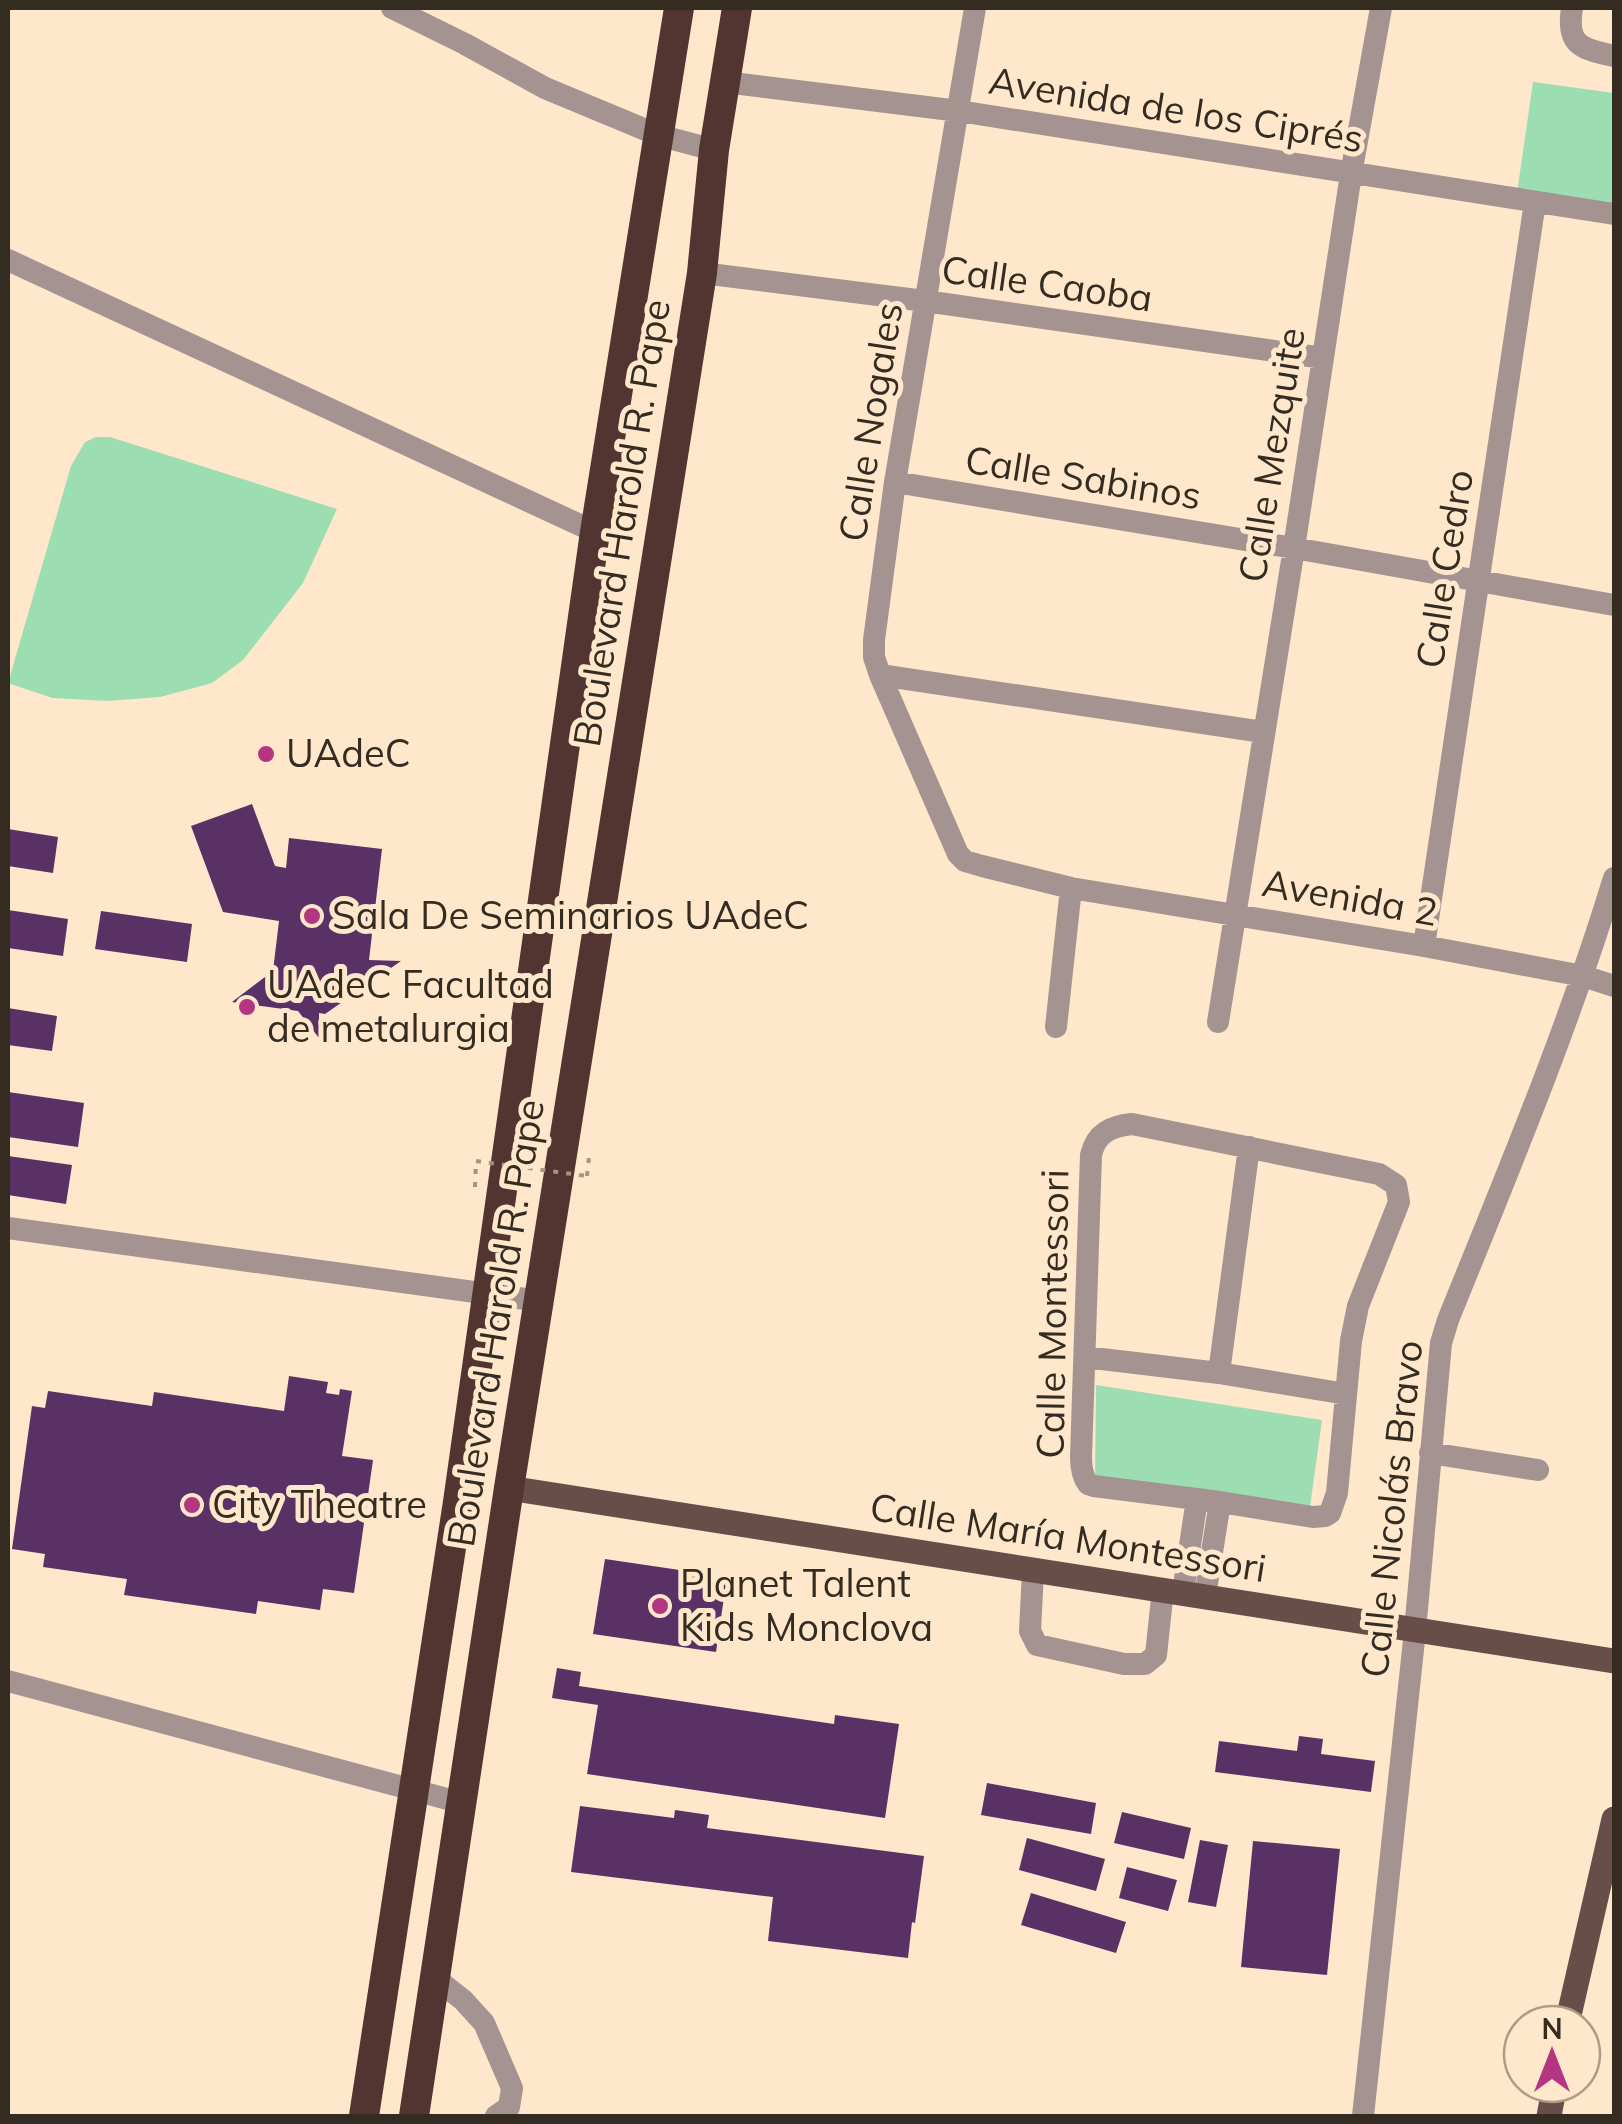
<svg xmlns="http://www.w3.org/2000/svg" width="1622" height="2124" font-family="Mulish,sans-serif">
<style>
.green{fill:#9cdeb2}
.building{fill:#593165}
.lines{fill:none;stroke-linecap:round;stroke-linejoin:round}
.path{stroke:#a59480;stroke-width:4;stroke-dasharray:5 8;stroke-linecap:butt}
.minor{stroke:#a49391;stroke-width:22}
.major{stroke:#684d49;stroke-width:25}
.highway{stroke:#523430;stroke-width:30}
.path-bridge{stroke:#a59480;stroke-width:4;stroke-dasharray:5 8;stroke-linecap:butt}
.poi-dot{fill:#b43582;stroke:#fee7cb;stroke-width:4}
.labels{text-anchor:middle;stroke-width:10;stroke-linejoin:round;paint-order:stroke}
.street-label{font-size:38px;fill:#342b21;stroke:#fee7cb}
.poi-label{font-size:38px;fill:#342b21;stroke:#fee7cb;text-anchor:start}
</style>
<rect width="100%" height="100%" fill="#fee7cb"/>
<path class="green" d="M1533,82L1614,93V206L1517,193Z
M96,437H110L337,509L303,583L243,660L212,683L160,697L108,701L52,698L8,683L71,466L85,442Z
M1096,1385L1322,1420L1309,1514L1095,1480Z"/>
<path class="building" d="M252,804L275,866L286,868L289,838L382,849L369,960L401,961L325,1014L319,1013V1038L298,1011L232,1002L273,971L279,921L223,912L191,826Z
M8,829L58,837L53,873L8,866Z
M8,910L68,919L63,956L8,948Z
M101,911L192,924L187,962L95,949Z
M8,1008L57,1016L52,1051L8,1045Z
M8,1092L84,1103L78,1147L8,1137Z
M8,1156L72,1165L66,1204L8,1195Z
M289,1376L328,1382L326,1393L339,1395L340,1389L352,1391L342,1456L373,1460L354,1593L323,1589L320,1610L258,1601L256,1614L124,1595L127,1579L43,1567L45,1554L12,1549L32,1406L45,1408L48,1391L152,1406L154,1392L284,1411Z
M605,1559L727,1577L716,1652L593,1634Z
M557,1668L581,1672L579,1686L834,1724L835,1715L899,1724L885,1818L587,1774L598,1705L552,1698Z
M1299,1736L1323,1739L1321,1754L1375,1761L1371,1792L1215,1772L1219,1741L1297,1751Z
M987,1783L1096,1803L1091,1834L981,1815Z
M580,1806L674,1818L675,1810L709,1815L707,1828L924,1856L915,1923L912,1922L908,1958L768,1941L773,1897L571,1872Z
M1122,1812L1191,1828L1184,1859L1114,1843Z
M1027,1838L1105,1859L1096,1891L1019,1870Z
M1200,1840L1228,1845L1216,1907L1188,1902Z
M1253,1841L1340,1849L1327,1975L1241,1967Z
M1127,1867L1177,1880L1168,1911L1119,1898Z
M1031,1893L1126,1922L1116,1953L1021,1925Z"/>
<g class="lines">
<path class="path" d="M587,1176L589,1157
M475,1187L476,1161"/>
<path class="minor" d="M392,8L465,44L545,88L658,135L714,150
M975,8L895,482L874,640V657L880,675L958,854L965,861L982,866L1071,888L1424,946L1583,976L1614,986
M1572,8C1566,45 1581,49 1614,56
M725,82L959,111L1614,214
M8,260L595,532
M702,273L925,301L1323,358
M895,482L1294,548L1614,605
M880,675L1263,732
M1424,946L1535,202
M1218,1022L1294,548L1351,174L1381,8
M1056,1027L1071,888
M1132,1124L1379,1174L1396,1185L1399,1202L1358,1306L1351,1341L1337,1493L1330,1513L1325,1516L1313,1517L1220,1502L1094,1486L1088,1484C1082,1476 1081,1467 1081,1457L1091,1155C1096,1133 1111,1126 1132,1124Z
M8,1228L540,1301
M1085,1357L1219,1373L1346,1394
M1219,1373L1249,1147
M1430,1453L1538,1470
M1033,1571L1030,1631L1037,1645L1124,1664H1145L1156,1655L1163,1589
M1183,1592L1197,1499
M1205,1596L1220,1502
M8,1681L462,1803
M435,1978L463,2000L484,2023L512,2088L509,2107L496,2116
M1363,2116L1415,1631L1441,1343L1448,1320C1507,1174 1568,1029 1614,878"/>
<path class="major" d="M509,1488L1614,1661
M1567,2024L1614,1819
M1549,2116L1555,2084"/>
<path class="highway" d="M364,2116L458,1502L595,532L679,8
M414,2116L509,1488L702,273L714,150L737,8"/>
<path class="path-bridge" d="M476,1161L587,1176"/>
</g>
<g class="poi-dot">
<circle cx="266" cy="754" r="10"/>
<circle cx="312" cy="916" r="10"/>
<circle cx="247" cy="1007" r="10"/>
<circle cx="192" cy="1505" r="10"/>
<circle cx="660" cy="1606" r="10"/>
</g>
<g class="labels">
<g class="street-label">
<text transform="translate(1176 110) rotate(9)" y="13">Avenida de los Ciprés</text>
<text transform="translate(1047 284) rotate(8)" y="13">Calle Caoba</text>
<text transform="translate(871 422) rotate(-81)" y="13">Calle Nogales</text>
<text transform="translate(1272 455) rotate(-81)" y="13">Calle Mezquite</text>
<text transform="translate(1083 478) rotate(9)" y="13">Calle Sabinos</text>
<text transform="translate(622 523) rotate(-81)" y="13">Boulevard Harold R. Pape</text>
<text transform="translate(1445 569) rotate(-81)" y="13">Calle Cedro</text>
<text transform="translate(1350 898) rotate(10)" y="13">Avenida 2</text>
<text transform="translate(1053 1314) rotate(-89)" y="13">Calle Montessori</text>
<text transform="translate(496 1323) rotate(-81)" y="13">Boulevard Harold R. Pape</text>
<text transform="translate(1392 1509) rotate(-84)" y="13">Calle Nicolás Bravo</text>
<text transform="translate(1068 1538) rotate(9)" y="13">Calle María Montessori</text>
</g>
<g class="poi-label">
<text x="286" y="767">UAdeC</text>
<text x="332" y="929">Sala De Seminarios UAdeC</text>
<text x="267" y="998">UAdeC Facultad<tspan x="267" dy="44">de metalurgia</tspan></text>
<text x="212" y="1518">City Theatre</text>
<text x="680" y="1597">Planet Talent<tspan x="680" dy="44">Kids Monclova</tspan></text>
</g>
</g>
<rect width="1622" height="2124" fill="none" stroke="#342b21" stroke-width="20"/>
<g transform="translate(1552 2054)"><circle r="48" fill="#fee7cb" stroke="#ad9c87" stroke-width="2.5"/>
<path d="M0-8L18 38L0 25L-18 38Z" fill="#b43582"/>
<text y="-15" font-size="28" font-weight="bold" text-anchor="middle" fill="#342b21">N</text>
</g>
</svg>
